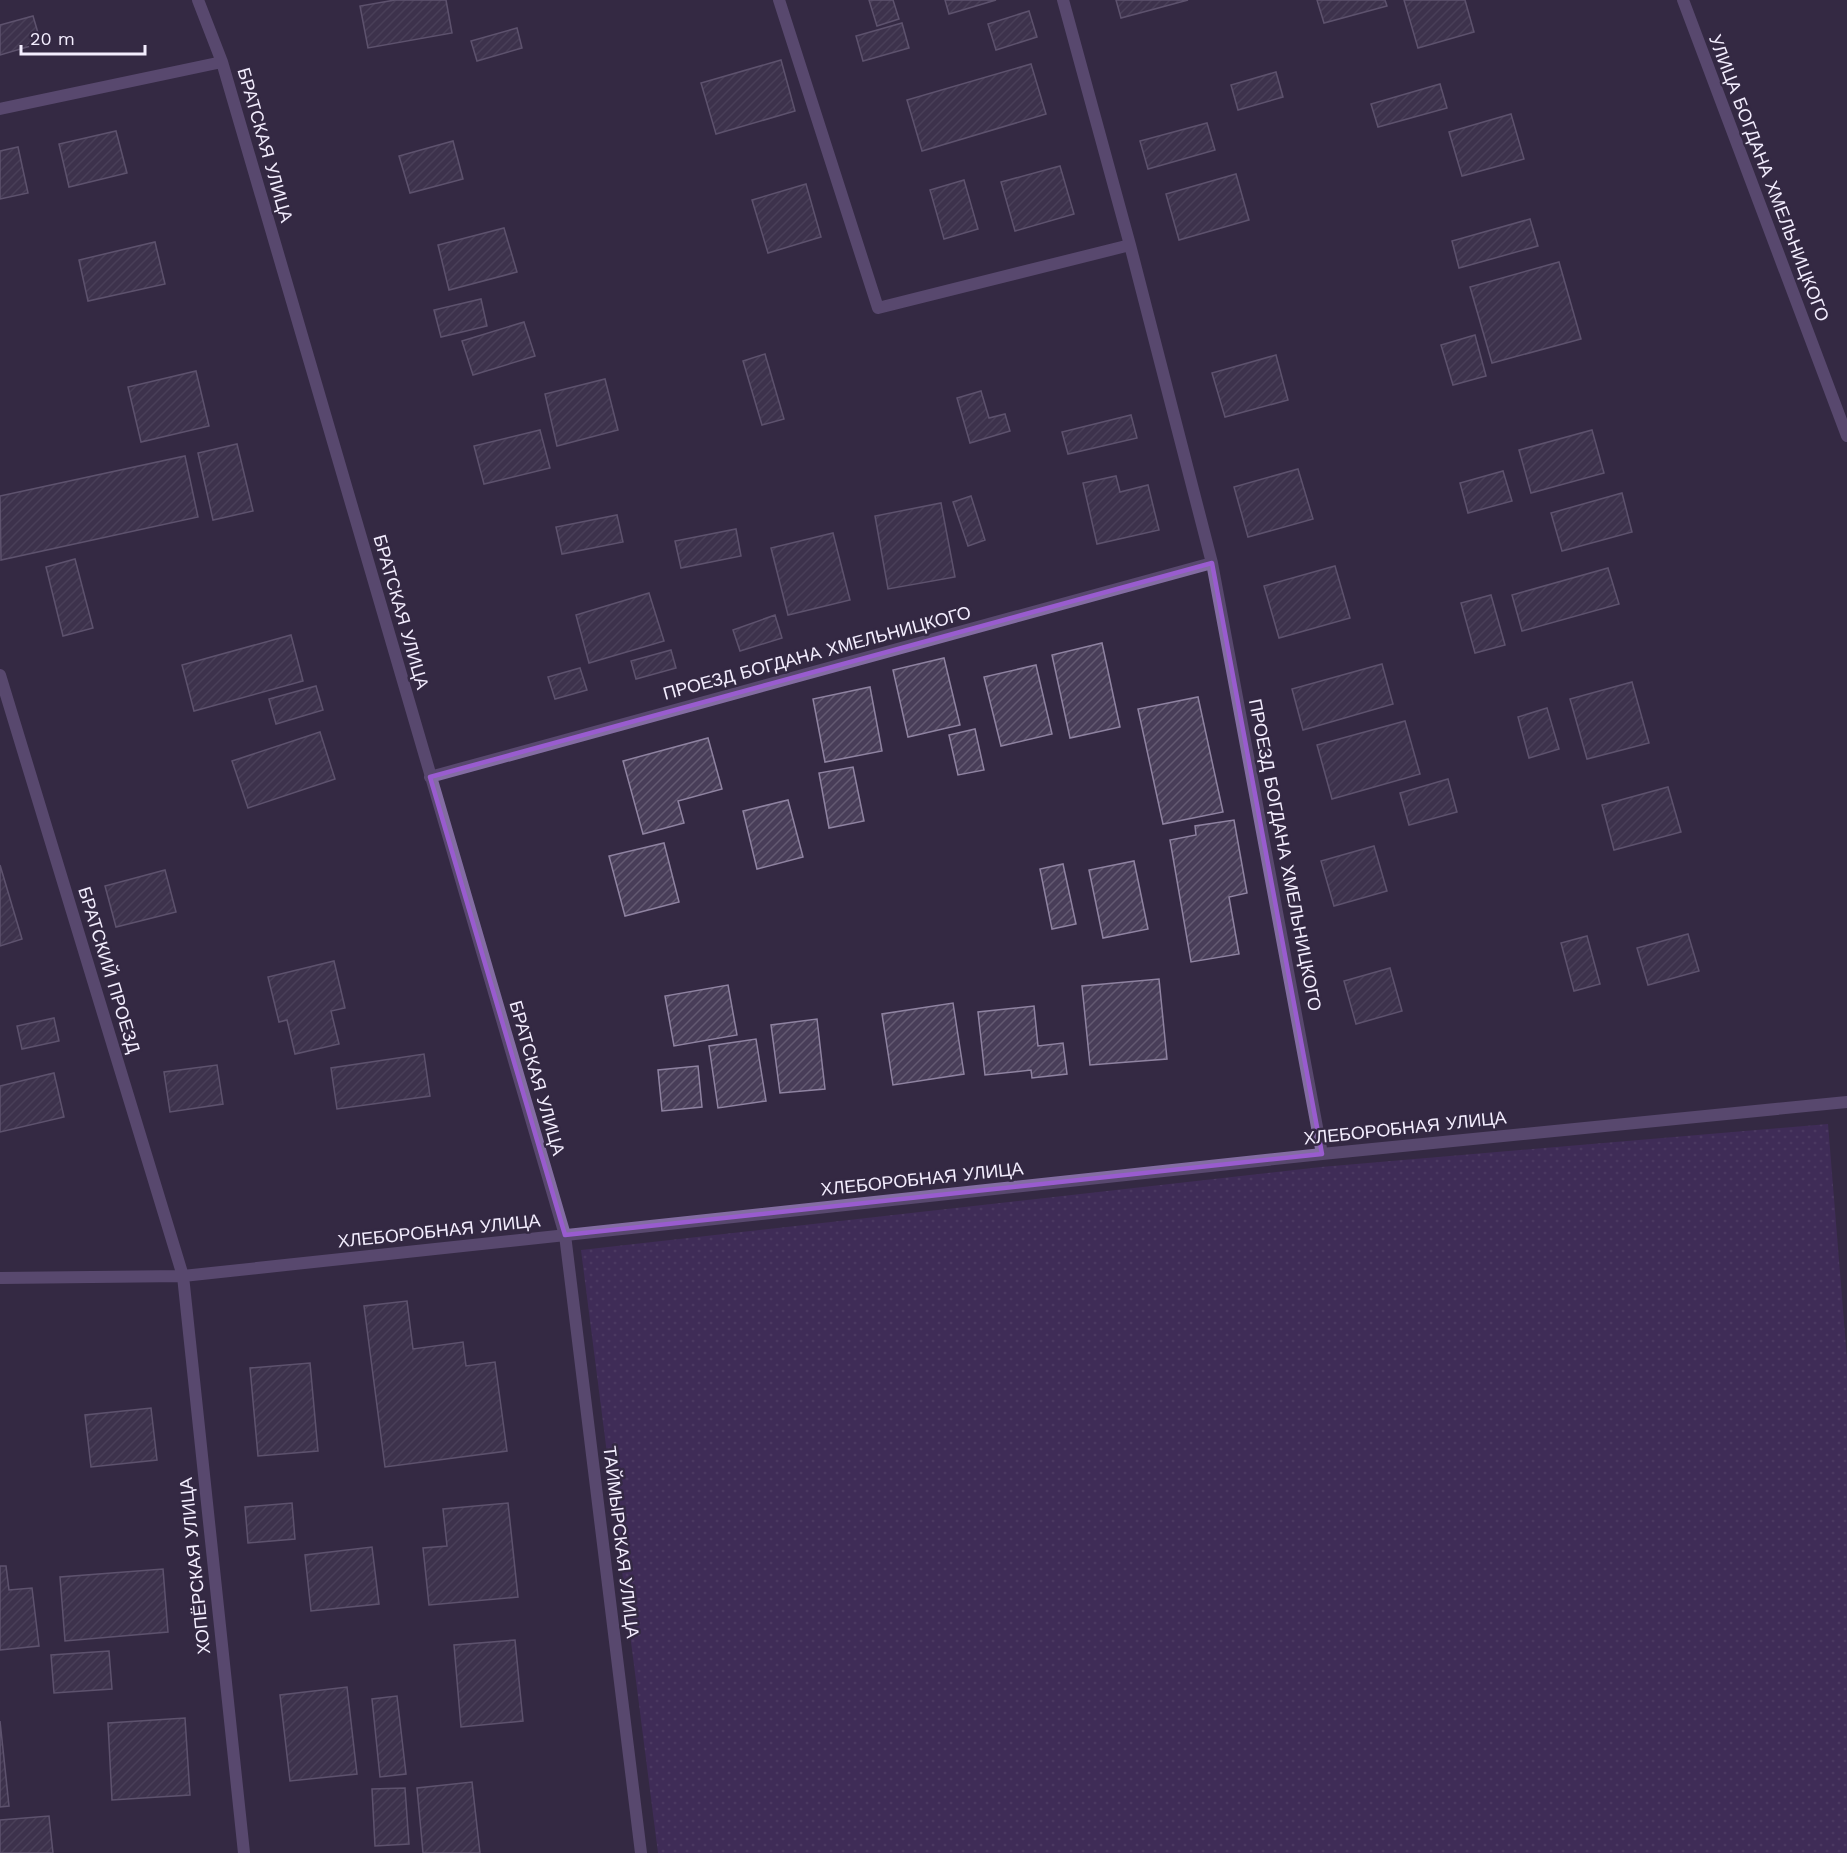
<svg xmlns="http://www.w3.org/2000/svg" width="1847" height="1853" font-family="'Work Sans',sans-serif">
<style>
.grass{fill:url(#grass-dots)}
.building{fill:url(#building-hatch);stroke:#8f83a1;stroke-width:1.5}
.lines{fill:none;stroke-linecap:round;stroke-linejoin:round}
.minor{stroke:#836da2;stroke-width:12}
.marked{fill:none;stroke:#995ccf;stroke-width:4.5;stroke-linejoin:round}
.labels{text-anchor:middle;stroke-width:5;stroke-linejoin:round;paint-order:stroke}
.street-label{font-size:18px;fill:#f3edfe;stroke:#342943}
</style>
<defs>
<pattern id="grass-dots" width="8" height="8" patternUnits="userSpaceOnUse" patternTransform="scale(1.5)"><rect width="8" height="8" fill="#4d2f70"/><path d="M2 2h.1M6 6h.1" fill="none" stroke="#674d85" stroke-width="1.8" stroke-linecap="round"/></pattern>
<pattern id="building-hatch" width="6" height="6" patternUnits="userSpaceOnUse" patternTransform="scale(1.5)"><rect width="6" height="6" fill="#483d58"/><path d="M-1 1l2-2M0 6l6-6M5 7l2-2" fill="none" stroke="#635971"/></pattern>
</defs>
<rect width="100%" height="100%" fill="#342943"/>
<path class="grass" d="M1828,1124L1847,1359V1853H658L581,1250L1321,1167Z"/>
<path class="building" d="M395,0H446L452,33L368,48L360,6Z
M869,0H893L899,19L877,26Z
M945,0H996L949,14Z
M1116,0H1188L1121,18Z
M1317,0H1385L1387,6L1324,23Z
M1404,0H1465L1474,32L1418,48Z
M1029,11L1037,37L996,50L988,24Z
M33,16L41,43L0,55V25Z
M902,23L909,48L863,61L856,36Z
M517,28L522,48L477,61L471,41Z
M781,60L795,111L716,134L701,83Z
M1031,64L1046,114L922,151L907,100Z
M1276,72L1283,97L1238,110L1231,85Z
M1440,84L1447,108L1378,127L1371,104Z
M1511,114L1524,159L1462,176L1449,132Z
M1207,123L1215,150L1148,169L1140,141Z
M116,131L127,173L69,187L59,144Z
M453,141L463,179L410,193L399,156Z
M18,147L28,193L0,199V151Z
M1060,166L1074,214L1015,231L1001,182Z
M1236,174L1249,220L1179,240L1166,194Z
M964,180L978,229L944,239L930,190Z
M806,184L821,237L768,253L752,200Z
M1530,219L1538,246L1459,268L1452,241Z
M504,228L517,272L449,290L438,245Z
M155,242L165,284L88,301L79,260Z
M1559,262L1581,339L1492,363L1470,287Z
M481,299L487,326L441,337L434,310Z
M524,322L535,356L473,375L462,341Z
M1475,335L1486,376L1453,385L1441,345Z
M765,354L784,419L762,425L743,361Z
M1276,355L1288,400L1225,417L1212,373Z
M196,371L209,426L141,442L128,387Z
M605,379L618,430L557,446L545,394Z
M981,391L989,418L1005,414L1010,431L970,443L957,398Z
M1131,415L1137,438L1068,454L1062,432Z
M540,430L550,468L484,484L474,446Z
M1592,430L1604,473L1531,493L1519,450Z
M237,444L253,511L213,520L198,453Z
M185,456L198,517L1,560L0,496Z
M1298,469L1313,519L1248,537L1234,487Z
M1503,471L1512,501L1468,513L1460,483Z
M1116,476L1120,492L1148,485L1159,530L1097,544L1083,483Z
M1622,493L1632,532L1562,551L1551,513Z
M971,496L985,540L968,546L953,502Z
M941,503L955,577L888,589L875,516Z
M617,515L623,542L562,554L556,527Z
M736,529L741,556L681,568L675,541Z
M833,533L850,600L788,615L771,548Z
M75,559L93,628L63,636L46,567Z
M1335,566L1350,618L1279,638L1264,586Z
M1608,568L1619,604L1522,631L1512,595Z
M649,593L664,641L589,663L576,615Z
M1491,595L1505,645L1475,653L1461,603Z
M775,615L782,638L740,651L733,630Z
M291,635L303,681L194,711L182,665Z
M1102,643L1120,727L1070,738L1052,655Z
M671,650L676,668L636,679L631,661Z
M944,658L960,725L908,737L893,670Z
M1382,664L1393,704L1303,730L1292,689Z
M1036,665L1052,734L1001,746L984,677Z
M580,668L587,690L555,699L548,677Z
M1632,682L1649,743L1587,759L1570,699Z
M316,686L323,710L276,724L269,699Z
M870,687L882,751L825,762L813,699Z
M1198,697L1223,812L1163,824L1138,709Z
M1547,708L1559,749L1529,758L1518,717Z
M1405,721L1420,774L1332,799L1317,745Z
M975,729L984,770L958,775L949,735Z
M320,732L335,779L248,808L232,761Z
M708,738L722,789L678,801L684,823L643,834L623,761Z
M853,767L864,821L829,828L819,773Z
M1448,779L1457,812L1409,825L1400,793Z
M1668,787L1681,832L1614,850L1602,805Z
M788,800L803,857L757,869L743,811Z
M1234,820L1247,893L1229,897L1239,954L1191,962L1170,840L1196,835L1195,826Z
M664,843L679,902L625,916L609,856Z
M1374,846L1387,891L1334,906L1321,861Z
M1134,861L1148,929L1103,938L1089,870Z
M1063,864L1076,924L1052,929L1040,869Z
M0,865L22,939L0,946Z
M165,870L176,912L116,927L105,886Z
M1688,934L1699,971L1648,985L1637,948Z
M1587,936L1600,984L1574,991L1561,943Z
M334,961L345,1008L331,1011L339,1044L295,1054L287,1020L279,1022L268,977Z
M1390,968L1402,1011L1356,1024L1344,981Z
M1159,979L1167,1059L1090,1065L1082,986Z
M728,985L737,1035L674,1046L665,996Z
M953,1003L964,1074L893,1085L882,1014Z
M1034,1006L1038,1046L1063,1043L1067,1074L1032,1078L1031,1070L985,1075L978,1012Z
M54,1018L59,1041L22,1049L17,1026Z
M817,1019L825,1089L780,1093L771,1025Z
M756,1039L766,1101L718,1108L709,1046Z
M424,1054L430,1096L337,1109L331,1068Z
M217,1065L223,1104L170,1112L164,1072Z
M698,1066L702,1107L662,1111L658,1070Z
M54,1073L64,1117L0,1132V1086Z
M407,1301L413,1349L463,1342L466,1366L495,1362L507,1451L385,1467L364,1306Z
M310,1363L318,1451L258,1456L250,1368Z
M151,1408L157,1460L91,1467L85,1415Z
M292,1503L295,1539L248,1543L245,1507Z
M508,1503L518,1597L429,1605L423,1548L447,1546L443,1509Z
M372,1547L379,1604L311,1611L305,1555Z
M0,1566H6L9,1590L32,1588L39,1646L0,1650Z
M163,1569L168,1632L65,1641L60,1577Z
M515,1640L523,1721L461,1727L454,1645Z
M109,1651L112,1689L54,1693L51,1655Z
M347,1687L357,1774L290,1781L280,1695Z
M397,1696L406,1774L380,1777L372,1699Z
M185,1718L190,1795L112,1800L108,1723Z
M0,1721L9,1806L0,1807Z
M472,1782L480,1853H423L417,1788Z
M405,1788L409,1844L375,1846L372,1789Z
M49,1816L53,1853H0V1820Z"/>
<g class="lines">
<path class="minor" d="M198,0L222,62L565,1235L641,1853
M779,0L878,308L1130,245
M1063,0L1130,245L1212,563L1322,1154
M1683,0L1847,436
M0,109L222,62
M0,675L183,1276L244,1853
M430,777L1212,563
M0,1278L183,1276L1322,1154L1847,1102"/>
</g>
<path d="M0 0H1847V1853H0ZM1212,563L1322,1154L565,1235L430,777Z" fill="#342943" fill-opacity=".55" fill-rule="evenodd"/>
<path class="marked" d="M1212,563L1322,1154L565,1235L430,777Z"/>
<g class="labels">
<g class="street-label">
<text transform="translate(265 145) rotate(74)" y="6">БРАТСКАЯ УЛИЦА</text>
<text transform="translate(1769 178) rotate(69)" y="6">УЛИЦА БОГДАНА ХМЕЛЬНИЦКОГО</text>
<text transform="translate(401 612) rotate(74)" y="6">БРАТСКАЯ УЛИЦА</text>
<text transform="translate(817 653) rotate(-15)" y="6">ПРОЕЗД БОГДАНА ХМЕЛЬНИЦКОГО</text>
<text transform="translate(1285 855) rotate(79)" y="6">ПРОЕЗД БОГДАНА ХМЕЛЬНИЦКОГО</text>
<text transform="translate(109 970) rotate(73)" y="6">БРАТСКИЙ ПРОЕЗД</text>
<text transform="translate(537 1078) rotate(74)" y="6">БРАТСКАЯ УЛИЦА</text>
<text transform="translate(1405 1128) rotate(-6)" y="6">ХЛЕБОРОБНАЯ УЛИЦА</text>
<text transform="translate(922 1179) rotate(-6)" y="6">ХЛЕБОРОБНАЯ УЛИЦА</text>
<text transform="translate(439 1231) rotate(-6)" y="6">ХЛЕБОРОБНАЯ УЛИЦА</text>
<text transform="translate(621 1542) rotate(83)" y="6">ТАЙМЫРСКАЯ УЛИЦА</text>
<text transform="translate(195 1566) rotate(-96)" y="6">ХОПЁРСКАЯ УЛИЦА</text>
</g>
</g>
<path d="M21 45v9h124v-9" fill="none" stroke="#f3edfe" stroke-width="3"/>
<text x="30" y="45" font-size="18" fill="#f3edfe" stroke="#342943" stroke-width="4.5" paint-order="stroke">20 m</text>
</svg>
